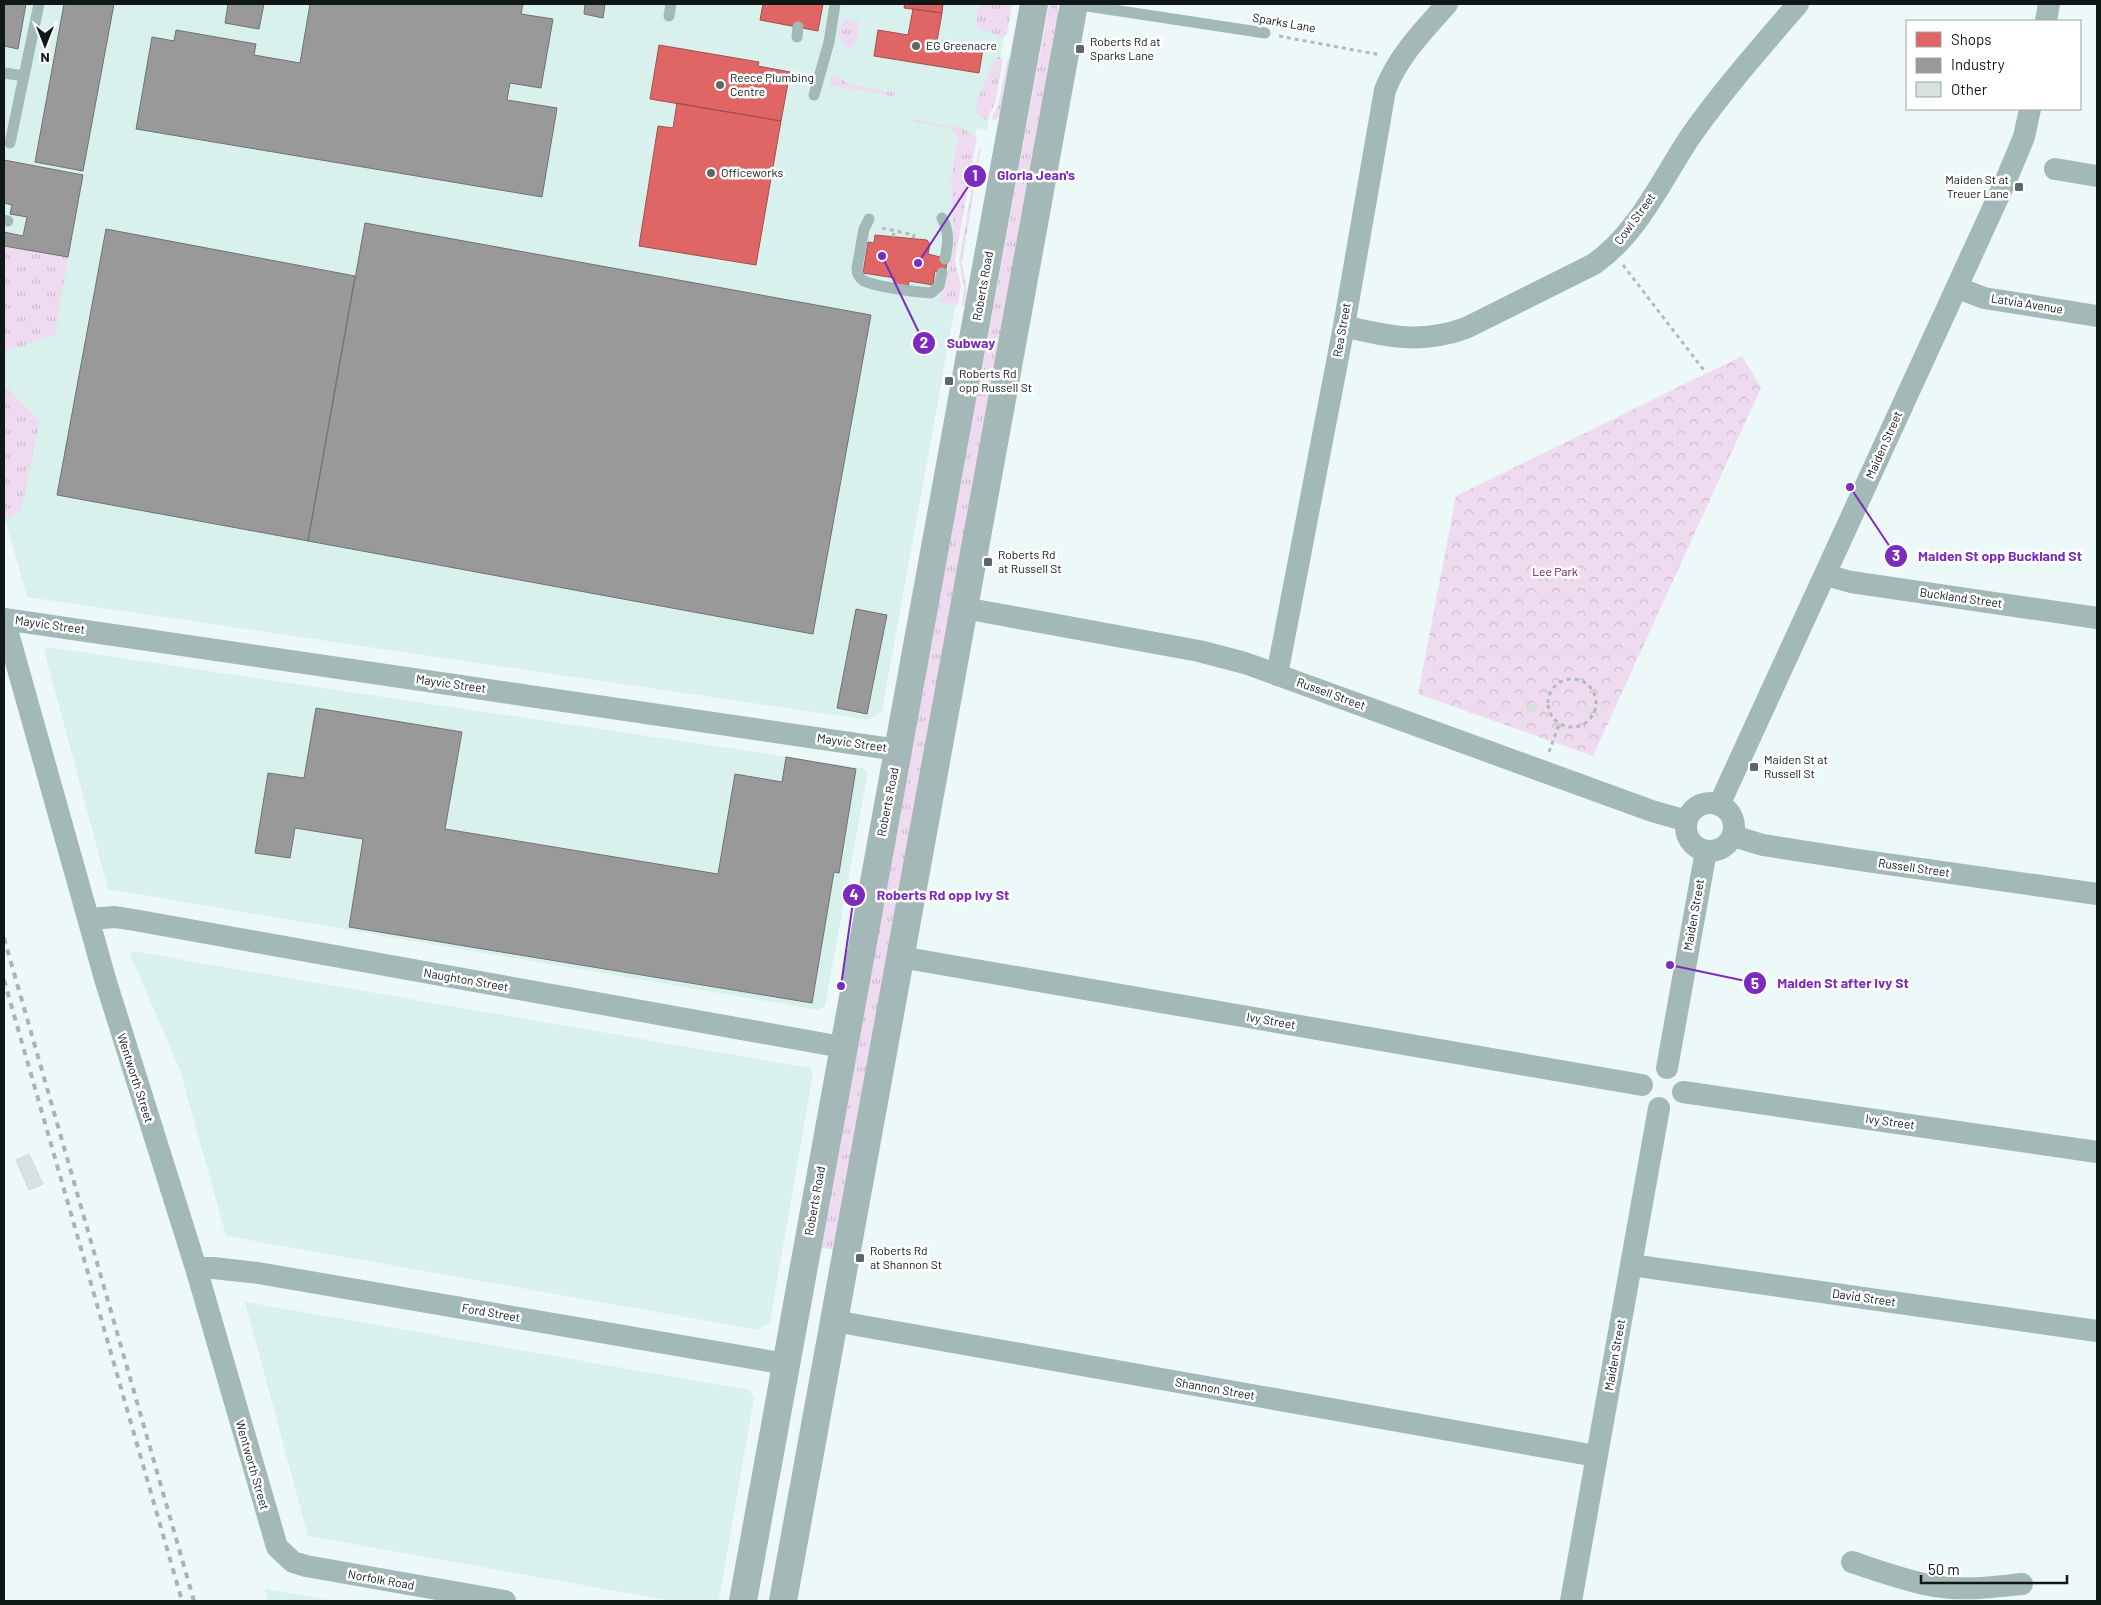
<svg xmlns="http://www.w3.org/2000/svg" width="2101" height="1605" font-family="Barlow,sans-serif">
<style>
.built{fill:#d9f1ed}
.grass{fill:url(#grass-tufts)}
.park{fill:url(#park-crowns)}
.shops{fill:#e06666;stroke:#a24f4e}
.industry{fill:#999;stroke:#707272}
.building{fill:#d7e2e0;stroke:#d1dbda}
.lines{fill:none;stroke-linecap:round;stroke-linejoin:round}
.path{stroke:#acbdbc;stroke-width:3;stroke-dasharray:4 4;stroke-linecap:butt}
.lane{stroke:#a2b9b7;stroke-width:11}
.street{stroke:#a2b9b7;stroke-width:22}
.highway{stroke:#a4b8b7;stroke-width:28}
.rail{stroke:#a6b5b4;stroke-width:4;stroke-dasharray:6 6;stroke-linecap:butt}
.poi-dot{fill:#5d6766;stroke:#fff;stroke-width:2}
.labels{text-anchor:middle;stroke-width:5;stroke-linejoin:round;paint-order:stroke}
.street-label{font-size:12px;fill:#101817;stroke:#fff}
.poi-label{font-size:12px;fill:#101817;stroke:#fff;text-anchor:start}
.park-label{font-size:12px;fill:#5e0658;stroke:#fff}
.leader{fill:none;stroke:#7b2cbf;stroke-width:2}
.callout-dot{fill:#7b2cbf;stroke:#fff;stroke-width:2}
.mark-label{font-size:15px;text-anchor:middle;font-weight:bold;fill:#fff}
.callout-label{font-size:14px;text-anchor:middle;font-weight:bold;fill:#7b2cbf;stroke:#fff;stroke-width:5;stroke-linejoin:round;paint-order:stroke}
</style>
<defs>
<pattern id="grass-tufts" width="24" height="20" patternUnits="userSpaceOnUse" patternTransform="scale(1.25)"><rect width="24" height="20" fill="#efdbf0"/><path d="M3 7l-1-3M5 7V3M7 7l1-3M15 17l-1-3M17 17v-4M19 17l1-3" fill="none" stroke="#ccbbcd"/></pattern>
<pattern id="park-crowns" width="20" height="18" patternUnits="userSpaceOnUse" patternTransform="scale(1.25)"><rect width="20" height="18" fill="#efdbf0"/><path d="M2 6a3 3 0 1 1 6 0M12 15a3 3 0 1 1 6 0" fill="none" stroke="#ccbbcd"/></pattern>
</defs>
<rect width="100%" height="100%" fill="#edf9f8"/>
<path class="built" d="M4,4H1010L987,130L977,128L950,273L959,285L882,711L868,720L27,597L4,515Z
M47,647L863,768L868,772L825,1006L819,1010L108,889L44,650Z
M132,951L810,1068L813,1074L770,1322L759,1330L226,1236L180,1070L130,954Z
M245,1302L749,1390L754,1398L719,1600L672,1601L308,1536Z
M265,1589L317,1598L333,1601H268Z"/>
<path class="grass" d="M979,4H1011L1012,5L1007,34L1003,38L978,29L976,24Z
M1049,4H1057L1059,15L833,1249L821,1248Z
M848,19L859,22L857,42L851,48C838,45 834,29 845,20Z
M998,57H1001L1003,60L995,104L986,120C981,117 976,114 976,108C976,100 992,63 998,57Z
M1008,58H1010L1001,111L998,117L994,121L992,118L998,105Z
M831,75L839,77L848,84L893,92L895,94L893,96L832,86L829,85Z
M910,119L962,128L977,138L955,260L961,286L958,305L937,301L942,295L946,285L954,240L951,177L958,137L952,132V129L910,121Z
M981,147L962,263L967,289L964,306L962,305L964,288L959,260L979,149Z
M4,246L68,257L55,335L4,352Z
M4,386L9,389L40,421L21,511L5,519Z"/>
<path class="park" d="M1742,356L1761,388L1593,756L1418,694L1456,496Z"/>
<path class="shops" d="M763,4H823L818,31L760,20Z
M905,4H943L942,13L904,8Z
M913,9L942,13L937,41L983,49L979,73L874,56L878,30L908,35Z
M659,45L759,62L758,66L790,72L781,121L650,99Z
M677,103L781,121L756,265L639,246L658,126L673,128Z
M875,235L927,240L930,244L928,254L948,259L945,273L935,271L933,285L909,281L908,289L894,286L895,278L863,273L868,242L874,243Z"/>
<path class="industry" d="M4,4H26L18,49L4,46Z
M64,4H114L83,171L35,162Z
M228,4H264L259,29L225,23Z
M310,4H523L521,14L553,19L541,88L510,83L507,100L557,108L542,197L136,129L152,37L174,41L176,30L256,44L254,55L300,63Z
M585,4H605L603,18L584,14Z
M4,160L83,175L68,257L4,246V232L23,236L27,217L10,214L12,205L4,203Z
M365,223L871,315L813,634L308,541Z
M106,229L355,276L308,541L57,495Z
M856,609L887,615L867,714L837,708Z
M316,708L462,732L445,829L718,874L735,774L782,782L786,757L856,769L839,873L834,872L812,1003L349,927L363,839L295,828L290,858L255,853L268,773L304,778Z"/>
<path class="building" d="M1530,702L1537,704L1534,712L1527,709Z
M29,1154L43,1184L29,1190L16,1160Z"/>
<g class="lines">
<path class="path" d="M1279,36L1381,55
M882,228L914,235L913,238
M893,237L894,232
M1623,265L1706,373
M1548 703a24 24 0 1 1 48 0a24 24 0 1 1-48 0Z
M1549,752L1559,724"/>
<path class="lane" d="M1074,4L1265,33
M669,16L671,4
M797,37L798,27
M4,73L24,76
M814,95L829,42L835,4
M10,143L39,4
M942,218C950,232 948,244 945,259
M869,219L864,229L857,268C857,274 859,278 864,281C877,287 916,292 931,293L939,286L942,273
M4,220L8,221"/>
<path class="street" d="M2046,21L2049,4
M2055,169L2097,176
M1958,288L1984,298L2097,316
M1344,326C1388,337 1422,344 1466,328L1594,264C1638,233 1661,181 1690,137C1723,90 1761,47 1798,4
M1826,575L1851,582L2097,618
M964,608L1199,651L1245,663L1652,811L1687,821
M4,619L106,982L196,1268L277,1547L293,1562L306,1566L505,1601
M4,619L898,750
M1277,675L1344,326L1385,90C1398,56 1424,30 1447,4
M1686 827a24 24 0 1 1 48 0a24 24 0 1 1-48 0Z
M1719,805L2006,180L2024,137L2030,109
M1733,836L1763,845L1859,860L2097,894
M89,919L115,917L134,920L842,1047
M900,957L1642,1085
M1667,1068L1706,851
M1683,1092L2097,1152
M1631,1265L2097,1331
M196,1268H213L258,1273L786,1364
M834,1321L1596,1456
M1852,1562C1879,1571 1906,1581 1934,1586C1963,1591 1993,1587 2022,1584
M1571,1601L1659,1108"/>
<path class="highway" d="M743,1601L1034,4
M783,1601L1074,4"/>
<path class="rail" d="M4,938L194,1601
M4,980L182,1601"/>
</g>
<g class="poi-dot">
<circle cx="916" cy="46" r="5"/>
<rect x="1075" y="44" width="10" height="10" rx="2.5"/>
<circle cx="720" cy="85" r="5"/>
<circle cx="711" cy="173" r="5"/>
<rect x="2014" y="182" width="10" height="10" rx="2.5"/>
<rect x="944" y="376" width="10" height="10" rx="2.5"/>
<rect x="983" y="557" width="10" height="10" rx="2.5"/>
<rect x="1749" y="762" width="10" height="10" rx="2.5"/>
<rect x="855" y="1253" width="10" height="10" rx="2.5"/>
</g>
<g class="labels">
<g class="street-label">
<text transform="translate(1284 23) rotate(10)" y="4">Sparks Lane</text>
<text transform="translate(1635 219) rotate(-54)" y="4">Cowl Street</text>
<text transform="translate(983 286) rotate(-80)" y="4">Roberts Road</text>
<text transform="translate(2027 304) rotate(9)" y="4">Latvia Avenue</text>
<text transform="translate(1342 330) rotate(-80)" y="4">Rea Street</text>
<text transform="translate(1884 445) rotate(-66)" y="4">Maiden Street</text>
<text transform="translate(1961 598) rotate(8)" y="4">Buckland Street</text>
<text transform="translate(50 625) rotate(8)" y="4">Mayvic Street</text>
<text transform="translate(451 684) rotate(8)" y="4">Mayvic Street</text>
<text transform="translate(1331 694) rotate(20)" y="4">Russell Street</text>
<text transform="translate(852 743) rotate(8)" y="4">Mayvic Street</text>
<text transform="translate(888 802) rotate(-79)" y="4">Roberts Road</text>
<text transform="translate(1914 868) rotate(8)" y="4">Russell Street</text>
<text transform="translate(1694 915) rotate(-80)" y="4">Maiden Street</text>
<text transform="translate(466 980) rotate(10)" y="4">Naughton Street</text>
<text transform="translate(1271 1021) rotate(10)" y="4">Ivy Street</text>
<text transform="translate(135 1078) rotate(72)" y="4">Wentworth Street</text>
<text transform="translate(1890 1122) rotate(8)" y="4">Ivy Street</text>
<text transform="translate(815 1201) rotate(-80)" y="4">Roberts Road</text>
<text transform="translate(1864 1298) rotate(8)" y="4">David Street</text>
<text transform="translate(491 1313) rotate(10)" y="4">Ford Street</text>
<text transform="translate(1615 1355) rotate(-80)" y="4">Maiden Street</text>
<text transform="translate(1215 1389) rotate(10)" y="4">Shannon Street</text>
<text transform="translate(252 1465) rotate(74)" y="4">Wentworth Street</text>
<text transform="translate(381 1580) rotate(10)" y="4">Norfolk Road</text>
</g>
<g class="poi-label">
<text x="1090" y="46">Roberts Rd at<tspan x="1090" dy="14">Sparks Lane</tspan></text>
<text x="926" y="50">EG Greenacre</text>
<text x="730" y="82">Reece Plumbing<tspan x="730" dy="14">Centre</tspan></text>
<text x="721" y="177">Officeworks</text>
<text x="2009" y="184" text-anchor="end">Maiden St at<tspan x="2009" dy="14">Treuer Lane</tspan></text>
<text x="959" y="378">Roberts Rd<tspan x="959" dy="14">opp Russell St</tspan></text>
<text x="998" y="559">Roberts Rd<tspan x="998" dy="14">at Russell St</tspan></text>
<text x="1764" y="764">Maiden St at<tspan x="1764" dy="14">Russell St</tspan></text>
<text x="870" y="1255">Roberts Rd<tspan x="870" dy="14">at Shannon St</tspan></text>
</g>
<g class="park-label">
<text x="1555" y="576">Lee Park</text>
</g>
</g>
<path class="leader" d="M918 263L975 176M882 256L924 343M1850 487L1896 556M841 986L854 895M1670 965L1755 983"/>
<g class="callout-dot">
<circle cx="918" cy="263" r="5"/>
<circle cx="882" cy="256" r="5"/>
<circle cx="1850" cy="487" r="5"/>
<circle cx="841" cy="986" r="5"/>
<circle cx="1670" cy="965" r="5"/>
<circle cx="975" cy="176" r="12"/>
<circle cx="924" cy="343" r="12"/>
<circle cx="1896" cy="556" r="12"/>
<circle cx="854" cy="895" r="12"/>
<circle cx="1755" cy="983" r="12"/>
</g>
<g class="mark-label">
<text x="975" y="181">1</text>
<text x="924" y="348">2</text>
<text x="1896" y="561">3</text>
<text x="854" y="900">4</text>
<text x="1755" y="989">5</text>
</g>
<g class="callout-label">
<text x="1036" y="180">Gloria Jean's</text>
<text x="971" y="348">Subway</text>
<text x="2000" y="561">Maiden St opp Buckland St</text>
<text x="943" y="900">Roberts Rd opp Ivy St</text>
<text x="1843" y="988">Maiden St after Ivy St</text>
</g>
<rect width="2101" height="1605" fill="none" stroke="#101817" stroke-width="10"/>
<rect x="1906" y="20" width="175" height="90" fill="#ffffff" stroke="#9fa3a2"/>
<rect x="1916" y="32" width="25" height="15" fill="#e06666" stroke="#9fa3a2"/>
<text x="1951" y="45" font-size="15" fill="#101817">Shops</text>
<rect x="1916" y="58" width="25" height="15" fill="#999999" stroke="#9fa3a2"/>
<text x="1951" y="70" font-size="15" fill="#101817">Industry</text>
<rect x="1916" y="82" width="25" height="15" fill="#d7e2e0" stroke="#9fa3a2"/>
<text x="1951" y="95" font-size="15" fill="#101817">Other</text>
<g transform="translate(45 45) rotate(180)" stroke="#ffffff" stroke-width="4" paint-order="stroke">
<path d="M0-4L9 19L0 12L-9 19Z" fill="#101817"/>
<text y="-8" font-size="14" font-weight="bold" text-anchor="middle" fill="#101817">N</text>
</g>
<path d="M1921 1575v8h146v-8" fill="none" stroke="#101817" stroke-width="2.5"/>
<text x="1928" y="1575" font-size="15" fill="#101817" stroke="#ffffff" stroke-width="4" paint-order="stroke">50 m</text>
</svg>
